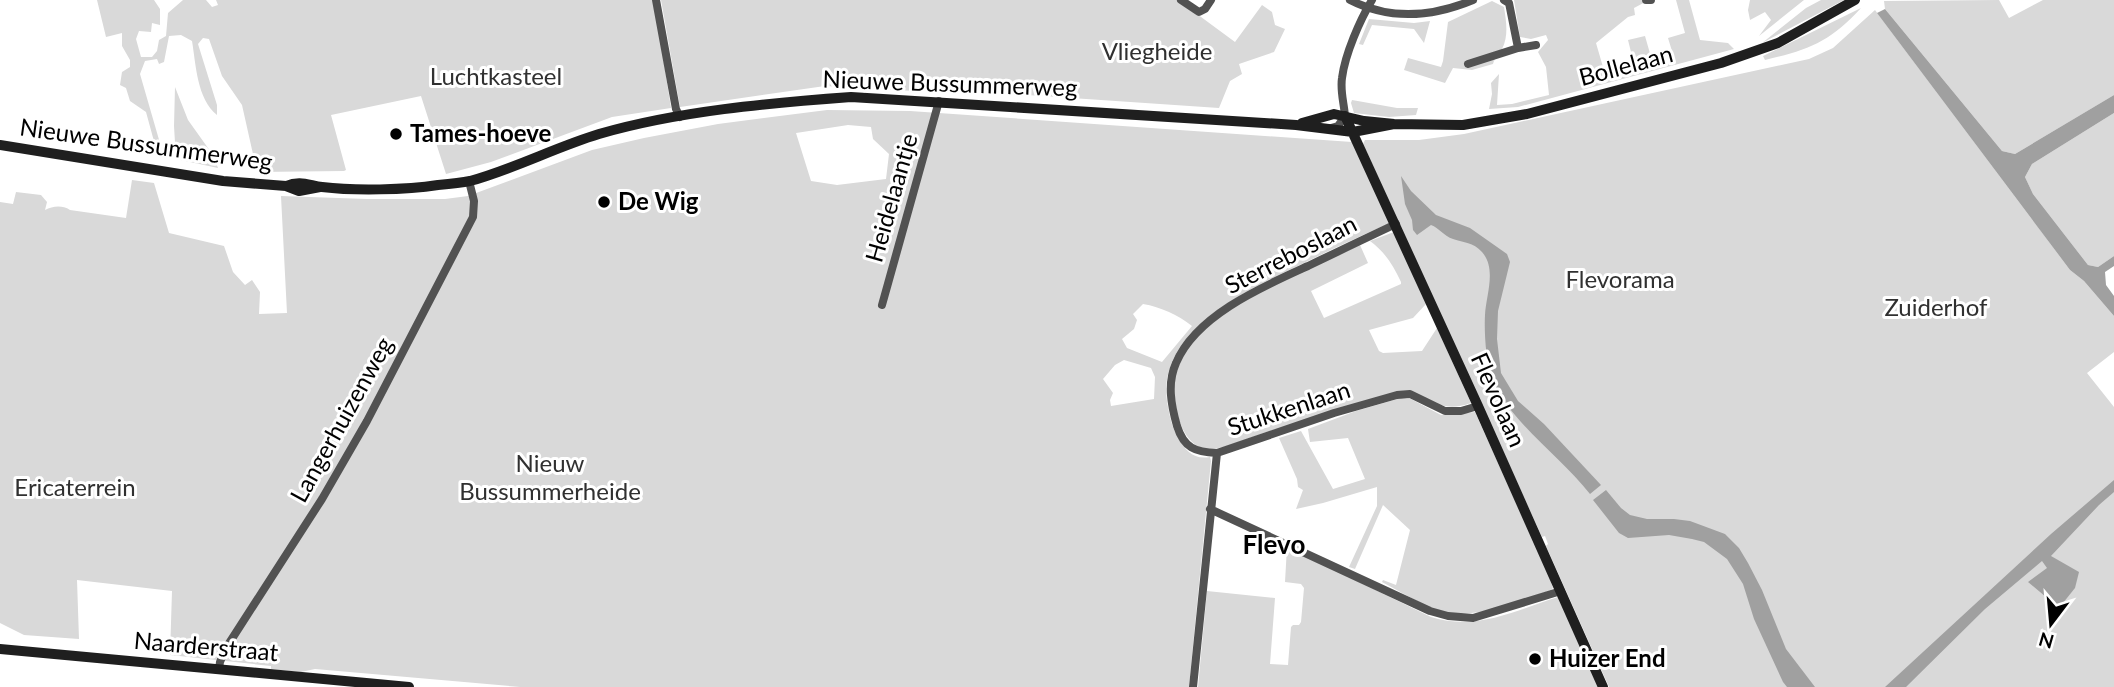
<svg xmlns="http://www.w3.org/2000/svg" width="2114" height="687" font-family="Lato,sans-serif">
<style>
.green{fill:#d9d9d9;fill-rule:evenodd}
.water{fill:#a0a0a0}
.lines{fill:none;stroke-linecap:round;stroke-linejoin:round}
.street{stroke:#525252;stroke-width:8}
.secondary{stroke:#1f1f1f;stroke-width:10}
.poi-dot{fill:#000;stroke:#fff;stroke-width:2.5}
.labels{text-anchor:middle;stroke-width:6;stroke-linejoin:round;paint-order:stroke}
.park-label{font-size:24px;fill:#303030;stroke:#fff}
.street-label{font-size:24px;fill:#000;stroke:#fff}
.poi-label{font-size:24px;font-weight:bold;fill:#000;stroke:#fff;text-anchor:start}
.neighbourhood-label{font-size:26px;font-weight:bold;fill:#000;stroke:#fff}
</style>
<rect width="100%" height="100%" fill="#fff"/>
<path class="green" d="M97,0H154L160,9V25L152,23L151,32L139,31L136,39L141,57H152L157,51L159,40L166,36L168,13L183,0H206L212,7L218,5L216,0H654L671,108L612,117L491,162L446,174L421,96L331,115L346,170L344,171L257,172L242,105L222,76L209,39L203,38L198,44L217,105V115C197,99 196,65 192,41L181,35L169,36L164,62L159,64L157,59L145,61L140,74L164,157L158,156L146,112L130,101L126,88L120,85L122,72L130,67V60L122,46V33L106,37Z
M661,0H1178L1235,42L1262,5L1272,12L1275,25L1285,29L1274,52L1239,64L1242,74L1230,81L1219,108L938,89L915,91L825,86L680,107Z
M1514,0H1649L1634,8L1635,15L1628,17L1596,43L1603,67L1633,60L1628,40L1645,36L1651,57L1672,51L1668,38L1685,33L1676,0H1689L1700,40L1728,43L1734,49L1518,107L1489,109L1492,94L1491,83L1499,74L1497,105L1512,104L1549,95L1546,67L1538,52L1548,40L1546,35L1531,39L1520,37Z
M1750,0H1804L1759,36L1771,20L1765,12L1750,20L1748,10Z
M1821,0H1844L1762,43L1806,8Z
M1999,0L2009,18L2043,0H2114V95L2015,154L2002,151L1885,9L1884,1Z
M1492,1L1504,7C1506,21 1509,35 1502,49C1499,55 1495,57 1493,64L1472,70L1453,68L1445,83L1404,70L1408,58L1441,67L1443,61L1448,22Z
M1861,8C1830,42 1808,50 1765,60L1763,56Z
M1875,10L2070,270L2084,281L2114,316V352L2087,373L2114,407V687H1609L1546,546L1548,544L1545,536L1542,537L1363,144L1365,140H1419L1464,134L1809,59L1833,48Z
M1369,19L1414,23L1430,21L1424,43L1414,29L1372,25L1363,45L1359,44Z
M175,87L188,120L213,155L218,168L176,159L174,126Z
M1352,100L1397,108H1418L1416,115L1389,117L1354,113L1351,103Z
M827,110L910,111L1352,142L1390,223C1362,235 1335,248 1308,261C1252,288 1152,330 1168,407C1170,417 1172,428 1178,437C1185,451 1194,460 1210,457L1211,461L1189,687H520L315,669L301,672L271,669V666L170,655L172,591L77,580L79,639L24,635L0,623V202L13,204L16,192L41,195L47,202L45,210C53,206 62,205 70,210L126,218L132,180L154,183L169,233L224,246L233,272L245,285L252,280L260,292L259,314L287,313L281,196L367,199H445L468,196L592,150L644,138L718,124ZM848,125L871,127L873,139L889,154L886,179L837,185L811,181L796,133ZM1143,304C1161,307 1178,315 1192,326L1162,362L1127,348L1122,339L1134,329L1137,320L1133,314ZM1124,360L1151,368L1155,377L1154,399L1111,406L1110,400L1113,393L1103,379L1115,365Z
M2114,113V256L2098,267L2088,265L2033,194L2025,177L2032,164Z
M1394,232L1426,304L1413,318L1369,330L1379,351L1383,353L1422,351L1437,328L1471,403C1445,412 1435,403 1412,392C1366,404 1319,416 1273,430C1259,434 1224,449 1212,449C1196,450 1187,439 1181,425C1172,404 1171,378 1182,357C1206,308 1311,268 1360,245L1368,263L1311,291L1324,318L1401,284V282C1393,265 1385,252 1370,241Z
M1401,398L1411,399L1441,415L1475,412L1549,576L1553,588L1551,590C1516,601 1472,623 1435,609C1417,602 1399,591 1382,582L1383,580L1396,585L1410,530L1383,505L1355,569L1349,567L1377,506V487L1323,503L1296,509L1303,490L1298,487L1297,479L1279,438L1301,431L1333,489L1365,479L1348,438L1310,442L1308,429L1356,411Z
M1287,547L1431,617C1477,631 1514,611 1558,597L1598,687H1198L1207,591L1275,598L1270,664L1288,665L1291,627L1293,625H1299L1301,622L1304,588L1301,584L1285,582Z"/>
<path class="water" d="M1885,9L2002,151L2015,154L2114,95V113L2032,164L2025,177L2033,194L2088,265L2098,267L2114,256V266L2105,272L2106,285L2114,296V316L2084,281L2070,270L1877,13Z
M1401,176L1411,191L1436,215L1470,228L1507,254L1510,262L1498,311L1497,339L1501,373L1518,401L1544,424L1601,485L1590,494C1560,456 1511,423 1492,379C1486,363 1484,332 1485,315C1486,295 1497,269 1482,252C1473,242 1464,243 1453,239C1444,236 1439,228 1431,225L1417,235L1413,230L1412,220L1405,204Z
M2114,480V492L2099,505L2051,556L2079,572L2075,588L2059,608L2028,582L2047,568L2042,561L1985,609L1906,687H1885L2051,534Z
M1606,490L1621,508L1630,515L1647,519H1674L1690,521L1725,534L1739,548L1748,563L1762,590L1786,649L1815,687H1787L1783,682L1754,619L1743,584L1727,559L1704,542L1692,539L1669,535L1628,538L1619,533L1593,500Z"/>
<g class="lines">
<path class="street" d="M656,0L676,109L680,117
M1181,0L1199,12L1205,9L1211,0
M1350,0C1391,21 1432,17 1473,0
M1504,0L1509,3L1518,48
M1646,0H1651
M1468,64L1518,48L1536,45
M1331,128L1338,126L1345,116C1344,103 1340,91 1342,78C1345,54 1360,20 1372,0
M882,305L939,101
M1217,453C1195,452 1184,448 1177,426C1171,405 1167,383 1176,363C1196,315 1264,286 1308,266C1337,252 1366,238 1396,224
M1210,509L1430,611L1448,616L1473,618L1561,591
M219,669L220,662L226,648L322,499L367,421L473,217L474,201L469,181
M1193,687L1217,453L1334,413L1397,395L1410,394L1445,411H1461L1478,406"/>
<path class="secondary" d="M1345,116L1478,406L1603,687
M1302,123L1334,114L1364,121L1394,124L1463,125L1527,114L1721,63L1778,43L1855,0
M0,145L223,181L286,186L299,191L320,187
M286,186C300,180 308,185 322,187C354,191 406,190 438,185C449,184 460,183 470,181C514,169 556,147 599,134C678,111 769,103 851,97L1296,125L1353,132L1394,124
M0,649L409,687"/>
</g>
<g class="poi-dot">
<circle cx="396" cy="134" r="7"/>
<circle cx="604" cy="202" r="7"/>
<circle cx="1535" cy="659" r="7"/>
</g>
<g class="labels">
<g class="park-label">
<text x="1157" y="60">Vliegheide</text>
<text x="496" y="85">Luchtkasteel</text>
<text x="1620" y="288">Flevorama</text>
<text x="1936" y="316">Zuiderhof</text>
<text x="550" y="472">Nieuw<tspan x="550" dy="28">Bussummerheide</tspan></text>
<text x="75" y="496">Ericaterrein</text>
</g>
<g class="street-label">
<text transform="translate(1626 66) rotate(-15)" y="8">Bollelaan</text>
<text transform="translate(950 84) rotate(2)" y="8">Nieuwe Bussummerweg</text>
<text transform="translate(146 145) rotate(8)" y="8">Nieuwe Bussummerweg</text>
<text transform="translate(892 198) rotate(-74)" y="8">Heidelaantje</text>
<text transform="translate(1291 255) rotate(-27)" y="8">Sterreboslaan</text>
<text transform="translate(1498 400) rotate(66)" y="8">Flevolaan</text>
<text transform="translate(1289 409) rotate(-18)" y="8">Stukkenlaan</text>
<text transform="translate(342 420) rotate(-61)" y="8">Langerhuizenweg</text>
<text transform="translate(206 647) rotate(5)" y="8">Naarderstraat</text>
</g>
<g class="poi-label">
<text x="410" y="142">Tames-hoeve</text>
<text x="618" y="210">De Wig</text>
<text x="1549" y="667">Huizer End</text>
</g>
<g class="neighbourhood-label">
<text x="1274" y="554">Flevo</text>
</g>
</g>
<g transform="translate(2051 624) rotate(196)" stroke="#ffffff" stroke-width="5" paint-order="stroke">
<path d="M0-5L12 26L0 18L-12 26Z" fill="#000000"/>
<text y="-10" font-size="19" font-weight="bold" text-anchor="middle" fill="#000000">N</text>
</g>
</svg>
